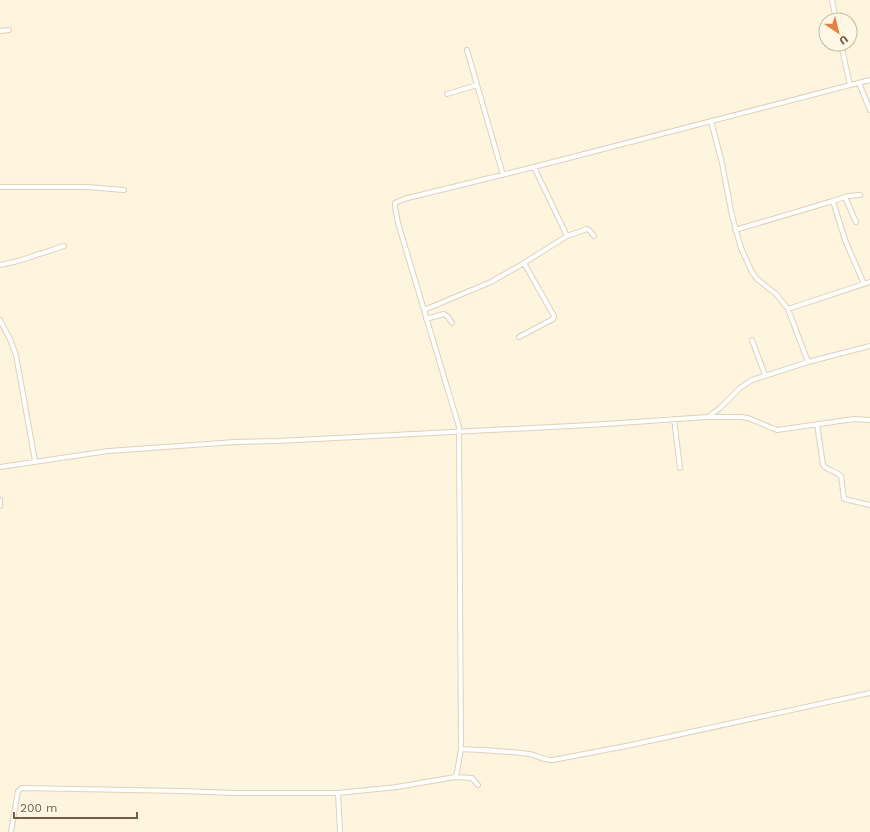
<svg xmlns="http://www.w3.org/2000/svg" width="870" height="832" font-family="'Work Sans',sans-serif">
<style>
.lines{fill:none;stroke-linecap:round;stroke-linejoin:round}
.street-casing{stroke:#e0d1ba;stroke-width:6}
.street{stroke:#fff;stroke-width:4}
</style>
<rect width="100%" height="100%" fill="#fdf5de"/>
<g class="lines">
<defs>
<path id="street" d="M832,0L836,20
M0,31L9,30
M841,44L850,85
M467,50L503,175
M859,83L870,110
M447,94L477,85
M711,121L722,163L732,216L741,248L752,272L757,279L776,294L788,309L808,362
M0,187H87L124,190
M845,197L856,222
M833,201L848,196L860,195
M735,230L833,201L845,240L864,284
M567,236L587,229L589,230L594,236
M0,265L18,261L64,246
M788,309L870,282
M424,310L491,282L524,263
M426,319L444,314L448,317L452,323
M0,320L10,339L16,355L35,461
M519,337L553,319L554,316L524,263L567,236L534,167
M752,340L765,375
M708,417H741L748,418L777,430L854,419L870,420
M674,419L680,468
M817,424L823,465C828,471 836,471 841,476L844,499L870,505
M0,467L108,451L235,442L278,441L590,425L708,417L720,408L740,388L752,380L808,362L870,346
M0,500V506
M461,749C484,750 506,751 529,754C537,755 544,761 553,760L631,745L870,693
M455,777L457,772L461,749L459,427L398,223L395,207V203L404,199L534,167L870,80
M338,793L340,832
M11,832L18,791L22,788L181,791L235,793H338L397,787L455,777L472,778L478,785"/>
</defs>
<use href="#street" class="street-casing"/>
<use href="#street" class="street"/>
</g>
<g transform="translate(838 32) rotate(145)"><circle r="19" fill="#fff8e4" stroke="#c7baa5"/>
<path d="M0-3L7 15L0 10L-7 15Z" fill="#eb7d3e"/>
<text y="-6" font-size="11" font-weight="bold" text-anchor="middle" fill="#725c46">U</text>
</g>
<path d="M14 812v6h123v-6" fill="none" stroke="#725c46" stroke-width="2"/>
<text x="20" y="812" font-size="12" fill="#725c46" stroke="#fff8e4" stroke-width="3" paint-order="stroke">200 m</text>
</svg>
